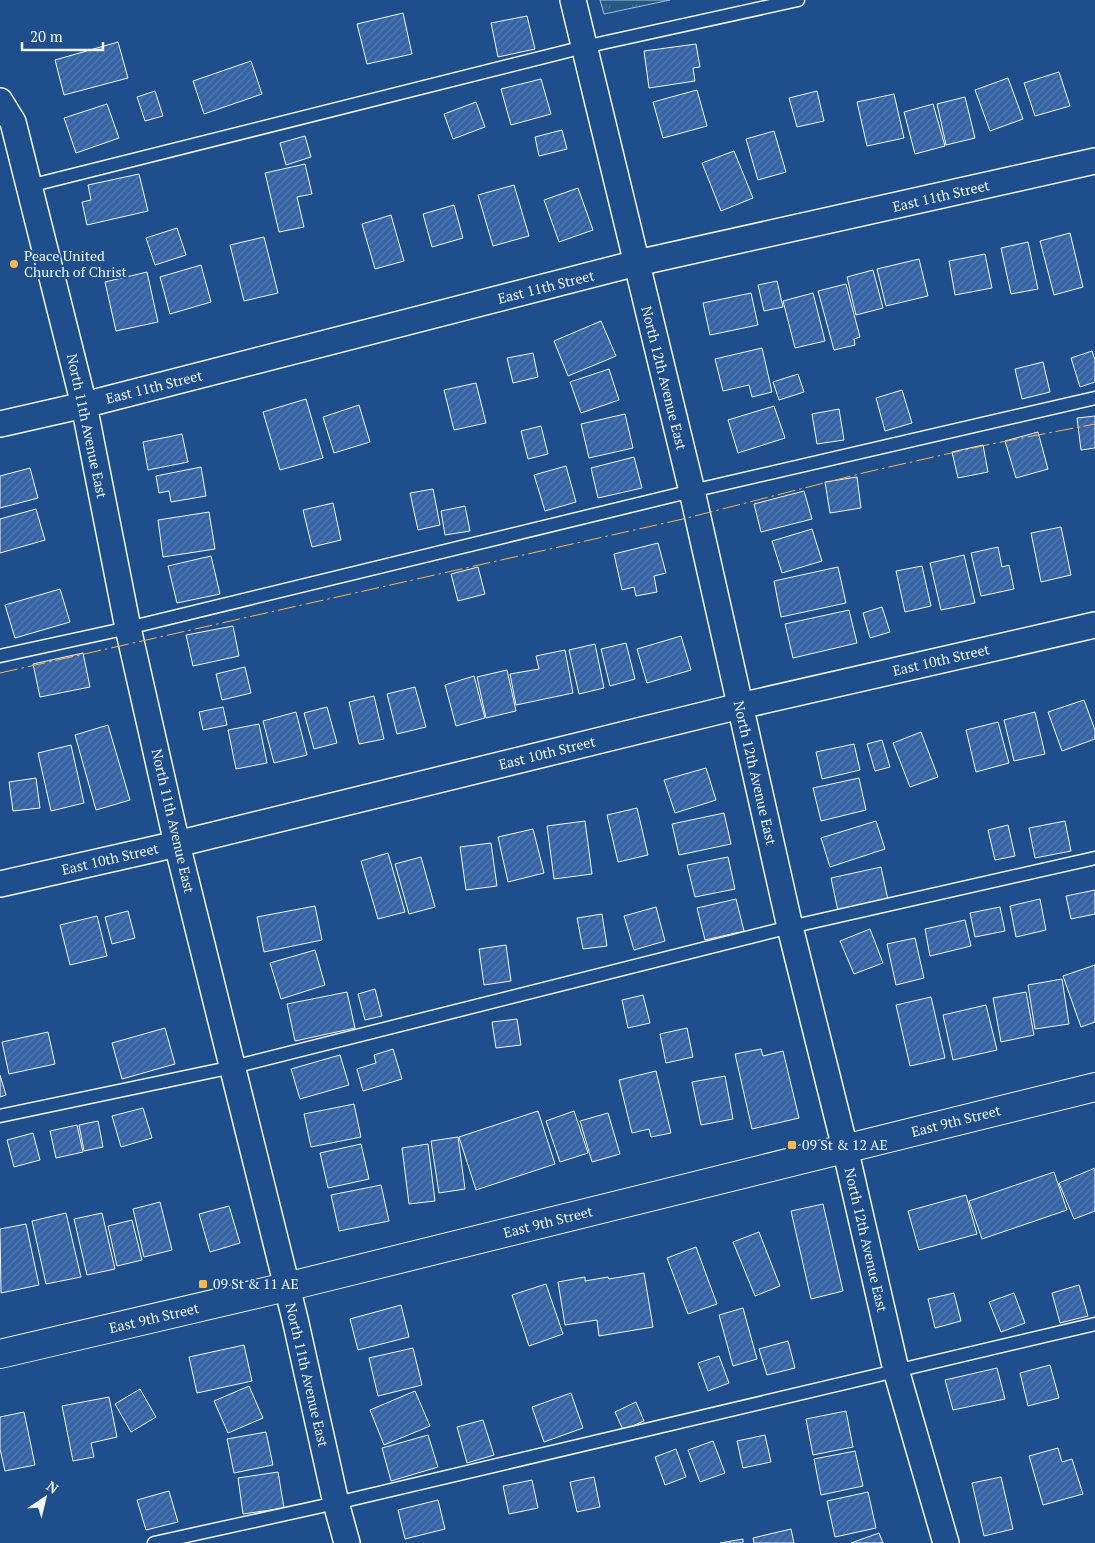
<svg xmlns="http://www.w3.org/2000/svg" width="1095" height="1543" font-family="'PT Serif',serif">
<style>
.park{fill:url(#park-tufts);stroke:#a8bbd7}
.building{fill:url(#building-hatch);stroke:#f2f6ff}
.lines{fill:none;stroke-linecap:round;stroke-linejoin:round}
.service-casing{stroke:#f2f6ff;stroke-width:15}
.minor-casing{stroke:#f2f6ff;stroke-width:28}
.tertiary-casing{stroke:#f2f6ff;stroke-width:30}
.service{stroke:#1f4e8c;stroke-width:12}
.minor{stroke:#1f4e8c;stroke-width:25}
.tertiary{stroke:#1f4e8c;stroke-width:28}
.power{stroke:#ffb74d;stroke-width:1;stroke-dasharray:18 4 2.5 4;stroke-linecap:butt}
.poi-dot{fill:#ffb74d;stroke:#1f4e8c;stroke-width:2}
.labels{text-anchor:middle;stroke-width:4;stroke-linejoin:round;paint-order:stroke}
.street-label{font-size:14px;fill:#f2f6ff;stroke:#1f4e8c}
.poi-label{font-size:14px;fill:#f2f6ff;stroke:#1f4e8c;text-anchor:start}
</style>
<defs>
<pattern id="park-tufts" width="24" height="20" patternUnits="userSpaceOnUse" patternTransform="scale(1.25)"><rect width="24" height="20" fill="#245a82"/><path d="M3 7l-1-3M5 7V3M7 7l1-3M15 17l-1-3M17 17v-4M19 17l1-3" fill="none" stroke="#447295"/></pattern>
<pattern id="building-hatch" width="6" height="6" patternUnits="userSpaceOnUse" patternTransform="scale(1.25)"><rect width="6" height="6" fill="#3563a3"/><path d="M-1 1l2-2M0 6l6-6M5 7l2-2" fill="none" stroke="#537ab1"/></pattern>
</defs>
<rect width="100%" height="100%" fill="#1f4e8c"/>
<path class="park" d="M600,0H670L604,14Z"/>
<path class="building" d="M403,13L412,54L367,64L357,24Z
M527,16L535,49L498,57L491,23Z
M118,42L128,78L64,95L55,60Z
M696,44L700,67L693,68L695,81L649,88L644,51Z
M251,61L262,94L204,114L193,81Z
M1059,72L1070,106L1035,116L1024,83Z
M1008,78L1023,119L990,131L975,90Z
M541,79L551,114L511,125L501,89Z
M697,90L707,126L663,138L653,102Z
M155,91L163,116L145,121L137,97Z
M817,91L824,121L797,127L789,98Z
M894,94L904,138L867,146L857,102Z
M965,97L975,138L946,145L937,104Z
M476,102L485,127L453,139L444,114Z
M107,104L119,138L76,153L64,118Z
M933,104L945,146L915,154L904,112Z
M562,130L567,149L539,156L535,137Z
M774,131L786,172L758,180L746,139Z
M305,136L311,157L286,165L280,143Z
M734,151L753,198L721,211L702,163Z
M305,164L312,194L297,197L304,227L279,232L265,173Z
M139,174L148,211L87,225L82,202L91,200L88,185Z
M514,185L529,236L493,246L478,195Z
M578,188L593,230L559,242L544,200Z
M454,205L463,238L432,247L423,214Z
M391,215L404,261L375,269L362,224Z
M177,228L186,255L155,265L146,238Z
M1070,233L1083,287L1054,295L1040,241Z
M264,237L278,293L244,301L230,245Z
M1028,242L1038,289L1011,294L1001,248Z
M985,254L992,288L955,295L949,261Z
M919,259L928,296L886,306L877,269Z
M201,265L211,302L170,314L160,277Z
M873,270L883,308L856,315L847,277Z
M147,272L158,322L116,331L105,282Z
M777,281L783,307L764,311L758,285Z
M846,284L860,337L854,339L855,345L834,350L818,291Z
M751,293L758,325L710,335L703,303Z
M813,293L825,341L795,348L783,301Z
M601,321L616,356L568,376L554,341Z
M762,348L772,392L752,397L749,385L723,391L715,359Z
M1092,351L1095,360V382L1080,387L1071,358Z
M533,353L538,377L513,383L507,358Z
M1043,362L1050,392L1022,399L1015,369Z
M609,369L619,400L581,413L570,382Z
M798,374L804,392L779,400L773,382Z
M476,383L486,423L454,430L444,390Z
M902,390L912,423L885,431L876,398Z
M306,399L323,458L280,470L263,412Z
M359,405L370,442L334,453L323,417Z
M774,406L785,438L738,453L728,420Z
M839,409L844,440L817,444L812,414Z
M625,414L633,448L589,458L581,424Z
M1095,416V448L1081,450L1077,418Z
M541,426L548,454L528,459L521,431Z
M1038,432L1048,469L1016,478L1005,441Z
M182,434L188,462L148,470L143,442Z
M983,445L988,472L958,478L952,452Z
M634,457L642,488L598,498L591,468Z
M566,466L576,502L545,511L534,475Z
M201,467L206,496L171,502L169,491L159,493L156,476Z
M30,468L38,498L0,508V476Z
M857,477L861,508L830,513L825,482Z
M433,489L440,525L418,530L410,493Z
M804,491L812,519L761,532L754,504Z
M333,503L341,540L312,547L303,510Z
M465,506L470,531L445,535L441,511Z
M36,509L45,540L0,553V519Z
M209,512L215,549L163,557L158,520Z
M1061,527L1071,575L1041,582L1031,533Z
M812,529L822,561L782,573L772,541Z
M658,543L666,573L654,576L657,592L636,596L634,587L622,590L614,554Z
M998,547L1002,567L1009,565L1014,589L981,596L971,553Z
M964,555L975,603L941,610L930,563Z
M211,556L220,594L177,603L168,566Z
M922,566L931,606L905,612L896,571Z
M478,567L485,594L458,601L451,574Z
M838,567L846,603L781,617L774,581Z
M60,589L70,622L15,638L5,605Z
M882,607L890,632L870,638L863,613Z
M849,610L857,643L793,658L785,624Z
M233,626L239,656L193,666L186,635Z
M681,636L691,670L647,683L637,649Z
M626,643L635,679L610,686L601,649Z
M595,644L604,688L579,694L569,650Z
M565,650L573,693L516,705L510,674L539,669L536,656Z
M83,653L90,687L40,697L33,664Z
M245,667L251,693L222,700L216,674Z
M507,670L516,711L486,718L477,677Z
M474,676L485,718L456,726L445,685Z
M415,687L426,727L397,734L387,694Z
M374,696L384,739L359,744L349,702Z
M1084,700L1095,730V739L1062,751L1048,712Z
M223,707L227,725L203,730L199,712Z
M327,707L337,743L314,749L304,713Z
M296,712L307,755L274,763L263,721Z
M1035,712L1045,754L1014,761L1004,720Z
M998,722L1009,763L976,772L966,730Z
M259,724L267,763L236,769L228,730Z
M108,725L130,800L96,810L75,735Z
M921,732L938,777L910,787L893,743Z
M882,740L890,767L875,771L867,744Z
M854,744L860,770L822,779L816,752Z
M71,745L84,803L51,811L38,753Z
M706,768L716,800L675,813L664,780Z
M36,778L40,808L13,811L9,782Z
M859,778L866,810L821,821L813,788Z
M637,808L648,855L618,862L607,815Z
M724,813L731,844L679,855L672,824Z
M585,821L592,874L554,879L547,826Z
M876,821L885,849L830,867L821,838Z
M1065,821L1071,851L1035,858L1029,828Z
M1008,825L1015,856L995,860L988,830Z
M533,829L544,873L508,882L498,837Z
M491,843L497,886L466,890L460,847Z
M388,853L405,912L378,919L361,861Z
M421,857L435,907L409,914L395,864Z
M728,857L735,889L695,897L687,865Z
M881,867L888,900L838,911L831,878Z
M1095,890V914L1071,919L1066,896Z
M736,899L744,931L705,940L697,908Z
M1040,899L1046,930L1016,937L1010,906Z
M315,906L322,940L264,952L257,917Z
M656,907L665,941L634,950L624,916Z
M1000,907L1005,931L975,937L970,913Z
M128,911L135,938L112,944L105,917Z
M602,914L607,946L583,949L577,918Z
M97,916L107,956L70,965L60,925Z
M965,920L971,946L930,956L925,929Z
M870,929L883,963L854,974L840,941Z
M915,938L924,978L896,985L887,944Z
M506,945L511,981L484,985L479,949Z
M315,950L325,985L281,999L270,963Z
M1095,965V1022L1081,1027L1063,976Z
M1062,979L1069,1024L1035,1029L1028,985Z
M375,989L382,1016L365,1020L358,994Z
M347,992L355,1028L295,1041L287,1004Z
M1026,992L1034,1035L1001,1042L993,998Z
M643,995L650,1023L628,1028L622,1000Z
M931,997L945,1058L910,1066L896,1005Z
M986,1005L997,1050L953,1060L943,1015Z
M517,1019L521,1045L496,1048L492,1022Z
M165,1028L175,1064L122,1079L112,1043Z
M687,1028L693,1057L666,1063L660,1034Z
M48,1032L55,1064L9,1074L2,1042Z
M393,1049L402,1079L363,1091L357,1069L376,1063L374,1055Z
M761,1049L763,1056L783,1051L799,1118L752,1129L735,1054Z
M340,1055L349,1085L300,1099L291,1069Z
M656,1071L671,1133L651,1137L649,1129L632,1133L619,1080Z
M0,1075L6,1095L0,1097Z
M725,1076L733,1119L701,1125L692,1082Z
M354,1104L361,1137L311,1147L304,1114Z
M143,1108L152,1138L121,1147L112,1116Z
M538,1111L555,1164L476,1190L459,1137Z
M574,1111L588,1153L560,1162L546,1121Z
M608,1113L620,1154L592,1162L580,1121Z
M98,1121L103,1147L84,1151L79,1125Z
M77,1125L83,1152L56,1158L50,1131Z
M33,1133L40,1160L14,1167L7,1140Z
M458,1137L465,1189L439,1193L431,1141Z
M361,1144L369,1179L328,1188L320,1153Z
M428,1144L435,1201L409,1204L402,1148Z
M1095,1168V1211L1074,1219L1059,1183Z
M1054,1172L1067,1210L982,1239L969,1201Z
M381,1185L389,1221L339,1231L331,1195Z
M966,1195L977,1234L919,1250L908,1211Z
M160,1202L172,1250L144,1257L133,1209Z
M823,1204L843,1291L811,1299L791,1211Z
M229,1206L240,1243L210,1252L199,1214Z
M66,1213L81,1277L46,1284L32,1221Z
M102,1213L115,1269L87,1275L74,1219Z
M132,1220L142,1260L117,1266L108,1226Z
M26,1224L39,1285L1,1293L0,1229Z
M759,1232L780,1286L755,1296L733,1242Z
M696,1247L717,1304L688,1314L667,1258Z
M644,1273L653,1327L599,1336L597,1320L565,1325L558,1282L585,1277V1281L608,1277L609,1279Z
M546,1284L563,1334L529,1346L512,1295Z
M1079,1285L1088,1316L1060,1323L1052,1293Z
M954,1293L961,1321L935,1328L928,1299Z
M1014,1293L1025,1323L1001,1332L989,1302Z
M401,1305L409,1337L358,1350L350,1319Z
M743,1308L757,1359L733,1366L719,1315Z
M788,1341L795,1368L767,1375L759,1349Z
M244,1345L252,1381L197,1393L189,1357Z
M413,1348L422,1385L378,1396L369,1358Z
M719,1356L729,1383L708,1391L698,1363Z
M1050,1365L1059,1398L1028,1406L1020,1373Z
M997,1368L1005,1399L953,1410L945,1380Z
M249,1386L263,1418L228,1433L214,1401Z
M140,1389L156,1417L131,1432L115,1404Z
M415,1391L430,1426L384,1445L370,1410Z
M571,1393L583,1428L544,1442L532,1407Z
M109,1397L117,1437L91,1443L94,1457L73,1461L62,1406Z
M636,1402L644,1421L623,1430L615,1412Z
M846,1411L853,1447L813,1455L806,1419Z
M24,1412L35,1465L5,1471L0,1449V1417Z
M483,1420L494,1455L467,1463L457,1427Z
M266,1432L273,1465L234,1473L227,1439Z
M428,1435L438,1467L391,1481L382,1448Z
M765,1435L771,1462L743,1468L737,1441Z
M713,1441L725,1473L700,1482L688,1450Z
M1058,1448L1062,1462L1072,1459L1083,1494L1043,1505L1029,1456Z
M676,1449L686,1477L665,1485L655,1457Z
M855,1451L863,1486L821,1495L814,1459Z
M278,1472L284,1508L243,1514L238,1478Z
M594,1477L600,1507L577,1512L570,1482Z
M1001,1477L1013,1529L984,1536L972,1483Z
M532,1480L538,1508L509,1514L503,1486Z
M169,1491L178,1522L146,1530L137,1500Z
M868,1492L876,1528L835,1537L827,1501Z
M438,1500L445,1529L405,1539L398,1510Z
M791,1529L794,1543H754L753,1538Z
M879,1533L883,1543H851Z
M743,1539V1543H720Z"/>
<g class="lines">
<defs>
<path id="service" d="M29,186L584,47L798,0
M0,656L128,628L692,491L1095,398
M0,1116L233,1067L790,927L1095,858
M154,1543L336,1503L1095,1324"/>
<path id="minor" d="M573,0L692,491L790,927L845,1148L896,1370L946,1543
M0,101L13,122L84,405L128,628L177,844L295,1319L336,1503L347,1543
M0,424L84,405L637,263L1095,161
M0,884L177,844L740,706L1095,625"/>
<path id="tertiary" d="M0,1354L286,1287L1095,1087"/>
</defs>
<use href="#service" class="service-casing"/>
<use href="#minor" class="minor-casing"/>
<use href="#tertiary" class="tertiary-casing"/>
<use href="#service" class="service"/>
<use href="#minor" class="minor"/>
<use href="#tertiary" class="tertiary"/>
<path class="power" d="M0,673L683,519L867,472L991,444L1095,424"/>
</g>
<g class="poi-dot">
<circle cx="14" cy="264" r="5"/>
<rect x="787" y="1140" width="10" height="10" rx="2.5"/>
<rect x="198" y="1279" width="10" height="10" rx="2.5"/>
</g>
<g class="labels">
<g class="street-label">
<text transform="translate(941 196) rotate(-13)" y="5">East 11th Street</text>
<text transform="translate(546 287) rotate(-14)" y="5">East 11th Street</text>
<text transform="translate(664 378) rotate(76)" y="5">North 12th Avenue East</text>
<text transform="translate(154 387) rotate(-14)" y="5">East 11th Street</text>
<text transform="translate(87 426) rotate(78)" y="5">North 11th Avenue East</text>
<text transform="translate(941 660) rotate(-13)" y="5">East 10th Street</text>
<text transform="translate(547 753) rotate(-14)" y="5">East 10th Street</text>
<text transform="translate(755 773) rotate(77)" y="5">North 12th Avenue East</text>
<text transform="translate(173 821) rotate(77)" y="5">North 11th Avenue East</text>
<text transform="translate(110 859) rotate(-13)" y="5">East 10th Street</text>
<text transform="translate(956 1121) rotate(-14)" y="5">East 9th Street</text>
<text transform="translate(548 1222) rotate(-14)" y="5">East 9th Street</text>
<text transform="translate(866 1240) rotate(77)" y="5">North 12th Avenue East</text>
<text transform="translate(154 1318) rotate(-13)" y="5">East 9th Street</text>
<text transform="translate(307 1375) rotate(77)" y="5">North 11th Avenue East</text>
</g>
<g class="poi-label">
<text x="24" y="261">Peace United<tspan x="24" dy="16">Church of Christ</tspan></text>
<text x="802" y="1150">09 St &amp; 12 AE</text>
<text x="213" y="1289">09 St &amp; 11 AE</text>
</g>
</g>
<g transform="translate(45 1498) rotate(35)" stroke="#1f4e8c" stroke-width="4" paint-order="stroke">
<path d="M0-4L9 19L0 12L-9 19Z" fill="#f2f6ff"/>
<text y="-8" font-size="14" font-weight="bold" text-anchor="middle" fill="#f2f6ff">N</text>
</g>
<path d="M22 42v8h81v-8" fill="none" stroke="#f2f6ff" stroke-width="2.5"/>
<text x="30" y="42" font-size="15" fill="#f2f6ff" stroke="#1f4e8c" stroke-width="4" paint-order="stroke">20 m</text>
</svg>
